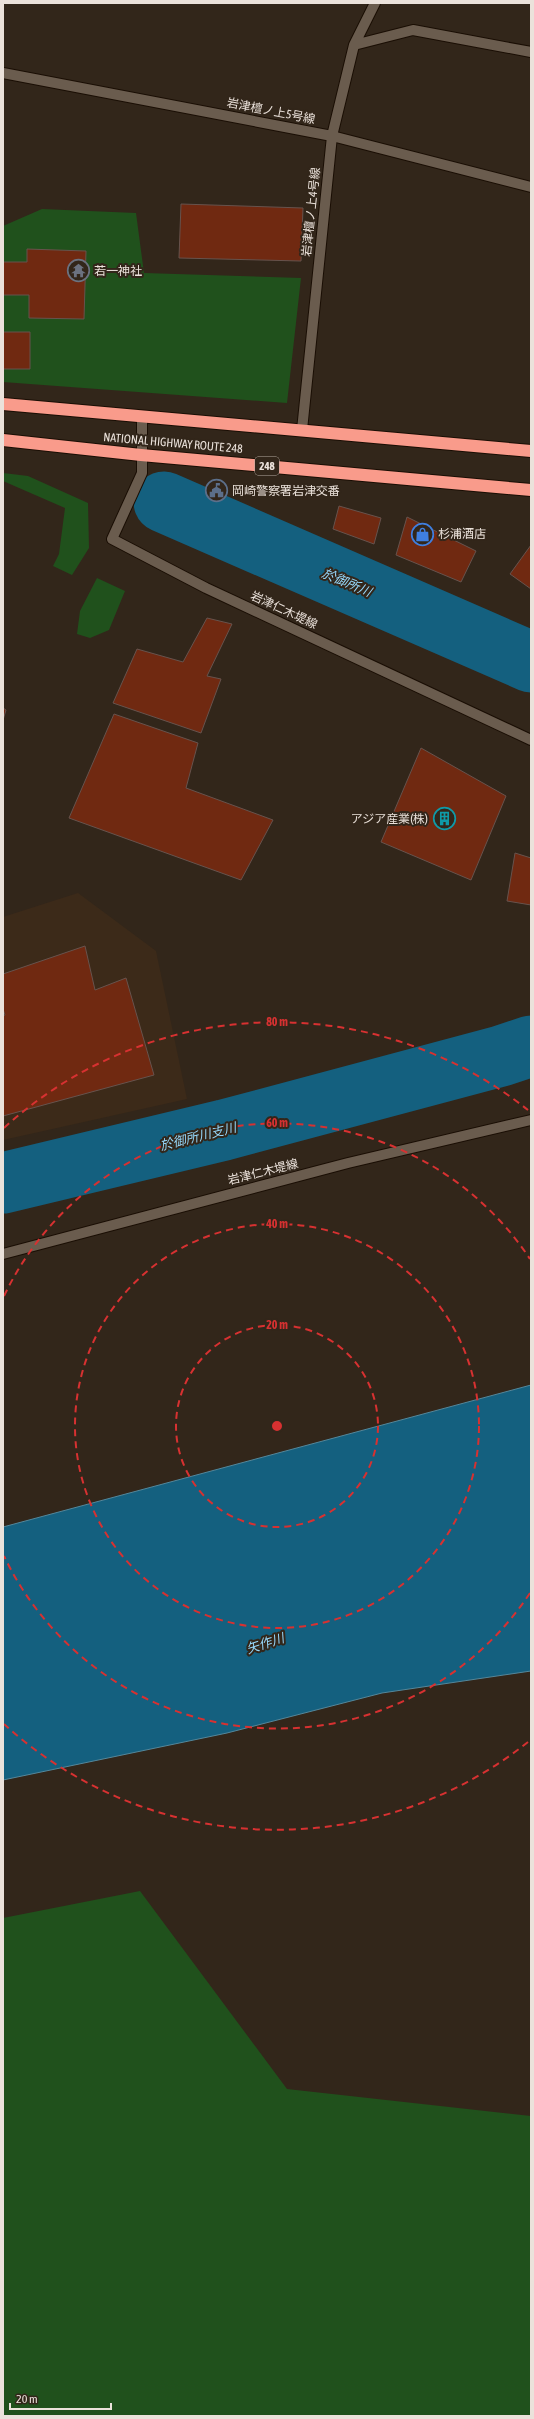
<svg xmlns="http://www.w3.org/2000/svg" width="534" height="2419" font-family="'Asap Condensed','Noto Sans JP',sans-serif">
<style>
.built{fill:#3c2a19}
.green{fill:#20511c}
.water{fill:#14607f;stroke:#54879b}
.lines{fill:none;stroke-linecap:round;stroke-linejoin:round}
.river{stroke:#14607f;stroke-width:61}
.building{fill:#702911;stroke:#67534d}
.minor-casing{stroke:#1a0e04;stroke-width:12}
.highway-casing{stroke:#1a0e04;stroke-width:14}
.minor{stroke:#6a5c4e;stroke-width:10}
.highway{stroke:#f99b8b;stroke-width:12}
.ring{fill:none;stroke:#d73131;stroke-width:2;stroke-dasharray:7 5}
.labels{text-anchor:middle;stroke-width:4;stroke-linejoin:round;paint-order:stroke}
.shield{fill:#32261a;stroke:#b4aaa1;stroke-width:1}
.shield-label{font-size:11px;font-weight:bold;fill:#ebe2db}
.street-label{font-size:12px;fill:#ebe2db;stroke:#32261a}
.poi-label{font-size:12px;fill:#ebe2db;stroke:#32261a;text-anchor:start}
.water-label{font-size:13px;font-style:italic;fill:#96d8fb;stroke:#32261a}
.centre{fill:#d73131;stroke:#32261a;stroke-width:2}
.ring-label{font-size:12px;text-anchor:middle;font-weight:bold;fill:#d73131;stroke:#32261a;stroke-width:4;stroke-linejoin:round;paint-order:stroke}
</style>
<rect width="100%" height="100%" fill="#32261a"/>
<path class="built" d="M78,893L156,951L187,1099L3,1140V917Z"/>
<path class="green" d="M42,209L136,213L144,273L301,278L287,403L3,382V226Z
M3,473L28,476L88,503L89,548L72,575L53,566L59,554L65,508L3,481Z
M97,578L125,591L109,630L90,638L77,634L80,611Z
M140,1891L287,2089L531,2116V2416H3V1918Z"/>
<path class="water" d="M531,1385V1671L382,1693L227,1733L3,1780V1527Z"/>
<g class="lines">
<path class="river" d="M164,502L531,662
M3,1183L224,1130L501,1056L531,1046"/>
</g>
<path class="building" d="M181,204L303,208L301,261L179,258Z
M27,249L86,251L84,319L29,318V295H3V262H27Z
M3,332H30V369H3Z
M339,506L381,518L374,544L333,529Z
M407,517L476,551L461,582L396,555Z
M531,545V589L510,574Z
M207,618L232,624L207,676L221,679L201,733L113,703L137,649L183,662Z
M3,708L6,710L3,720Z
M114,714L198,743L186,788L273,820L241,880L69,818Z
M421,748L506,796L471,880L381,842Z
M515,853L531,858V905L507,901Z
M85,946L95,990L126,978L154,1075L3,1116V1016L5,1015L3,1009V974Z"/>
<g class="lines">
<defs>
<path id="minor" d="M354,45L413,30L531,52
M3,73L332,136L531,187
M142,418V473L112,539L206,588L531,740
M302,430L332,136L354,45L375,3
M3,1254L348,1163L531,1120"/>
<path id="highway" d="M3,404L531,451
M3,440L141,455L531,490"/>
</defs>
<use href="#minor" class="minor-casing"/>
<use href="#highway" class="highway-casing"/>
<use href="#minor" class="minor"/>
<use href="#highway" class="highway"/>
</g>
<g class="ring">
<circle cx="277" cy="1426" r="101"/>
<circle cx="277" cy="1426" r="202"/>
<path d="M530 1593A303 303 0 0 1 4 1556M4 1296A303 303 0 0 1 530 1259"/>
<path d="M528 1742A404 404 0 0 1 4 1724M4 1128A404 404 0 0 1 528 1110"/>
</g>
<defs>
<symbol id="temple-ring" viewBox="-11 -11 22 22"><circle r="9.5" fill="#32261a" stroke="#6b7280" stroke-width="1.5"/><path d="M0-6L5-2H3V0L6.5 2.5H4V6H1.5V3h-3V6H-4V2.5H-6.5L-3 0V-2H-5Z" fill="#6b7280"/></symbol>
<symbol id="civic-ring" viewBox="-11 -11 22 22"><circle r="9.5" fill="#32261a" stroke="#5c6f8a" stroke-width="1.5"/><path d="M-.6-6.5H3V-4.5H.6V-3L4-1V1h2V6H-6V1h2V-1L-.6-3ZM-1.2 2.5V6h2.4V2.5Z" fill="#5c6f8a"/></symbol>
<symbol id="shop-ring" viewBox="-11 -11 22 22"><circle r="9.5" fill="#32261a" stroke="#3f7fe0" stroke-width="1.5"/><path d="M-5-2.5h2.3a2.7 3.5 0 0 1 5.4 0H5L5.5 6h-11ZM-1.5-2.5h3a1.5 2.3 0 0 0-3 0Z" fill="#3f7fe0"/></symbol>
<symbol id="building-ring" viewBox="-11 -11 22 22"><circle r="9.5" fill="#32261a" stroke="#0f9aa8" stroke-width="1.5"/><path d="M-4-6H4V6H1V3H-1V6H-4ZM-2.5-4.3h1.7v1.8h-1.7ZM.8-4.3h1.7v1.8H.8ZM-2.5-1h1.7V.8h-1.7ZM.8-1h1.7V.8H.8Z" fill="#0f9aa8"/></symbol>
</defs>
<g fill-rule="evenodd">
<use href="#temple-ring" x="66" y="258" width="25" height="25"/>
<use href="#civic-ring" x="204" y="478" width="25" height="25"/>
<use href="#shop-ring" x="410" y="522" width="25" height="25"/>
<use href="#building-ring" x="432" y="806" width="25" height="25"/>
</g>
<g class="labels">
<rect class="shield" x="255" y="457" width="24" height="18" rx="3"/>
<g class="shield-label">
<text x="267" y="470">248</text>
</g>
<g class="street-label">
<text transform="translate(271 111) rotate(11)" y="4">岩津檀ノ上5号線</text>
<text transform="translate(311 212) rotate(-84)" y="4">岩津檀ノ上4号線</text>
<text transform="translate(173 443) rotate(5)" y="4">NATIONAL HIGHWAY ROUTE 248</text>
<text transform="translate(284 610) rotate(25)" y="4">岩津仁木堤線</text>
<text transform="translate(263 1172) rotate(-14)" y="4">岩津仁木堤線</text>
</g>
<g class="poi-label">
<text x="94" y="275">若一神社</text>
<text x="232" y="495">岡崎警察署岩津交番</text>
<text x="438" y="538">杉浦酒店</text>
<text x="428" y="823" text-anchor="end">アジア産業(株)</text>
</g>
<g class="water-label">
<text transform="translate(347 582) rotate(23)" y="5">於御所川</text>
<text transform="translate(198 1136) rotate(-14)" y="5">於御所川支川</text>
<text transform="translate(265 1643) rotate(-18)" y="5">矢作川</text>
</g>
</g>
<circle cx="277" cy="1426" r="6" class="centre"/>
<g class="ring-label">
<text x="277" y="1026">80 m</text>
<text x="277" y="1127">60 m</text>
<text x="277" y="1228">40 m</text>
<text x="277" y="1329">20 m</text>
</g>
<rect width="534" height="2419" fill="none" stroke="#ebe2db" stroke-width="8"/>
<path d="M10 2403v6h101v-6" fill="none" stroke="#ebe2db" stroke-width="2"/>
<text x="16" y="2403" font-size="12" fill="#ebe2db" stroke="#32261a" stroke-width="3" paint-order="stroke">20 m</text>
</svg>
